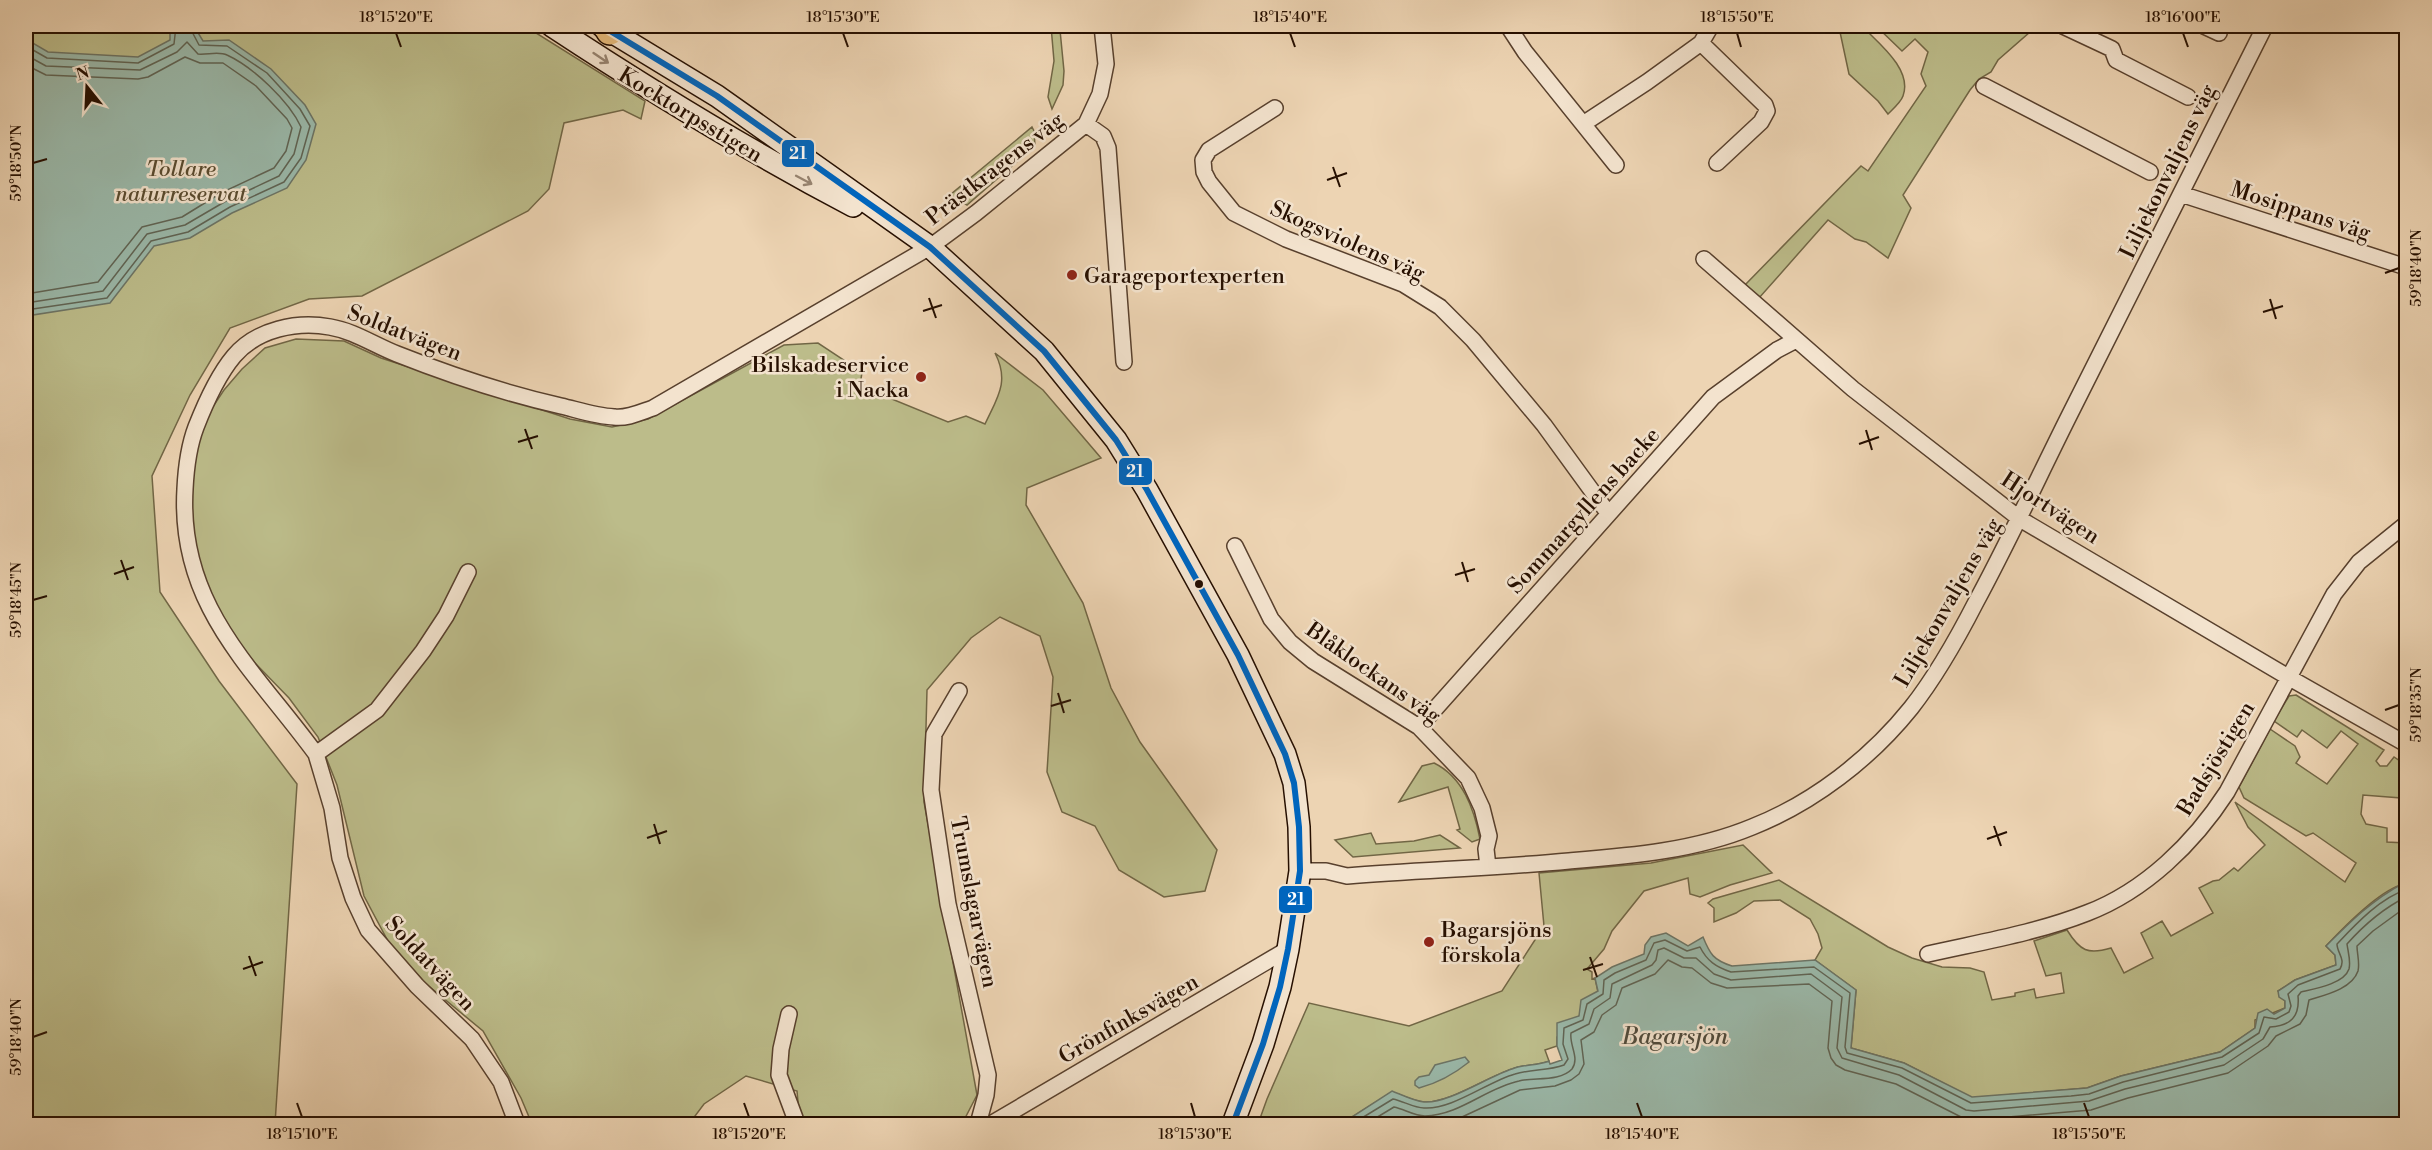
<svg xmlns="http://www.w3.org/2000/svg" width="2432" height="1150" font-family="'Libre Bodoni',serif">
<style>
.green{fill:#bcbc8a;stroke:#716645;stroke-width:1.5}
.water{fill:#9ab8a9;stroke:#6c7465;stroke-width:1.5}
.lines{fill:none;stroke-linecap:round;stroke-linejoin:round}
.shore{stroke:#606454;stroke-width:1.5}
.minor-casing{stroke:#58402d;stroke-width:18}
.secondary-casing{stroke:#260f00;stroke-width:24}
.motorway-casing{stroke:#260f00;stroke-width:30}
.minor{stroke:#f3e3ce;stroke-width:15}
.secondary{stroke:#f3e3ce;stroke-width:21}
.motorway{stroke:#e6ba7a;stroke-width:27}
.bus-1-casing{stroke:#f3e3ce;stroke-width:10}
.bus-1{stroke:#0065bd;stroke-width:6}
.oneway{stroke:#978471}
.ticks{fill:none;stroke:#260f00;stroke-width:2}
.poi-dot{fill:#8f2418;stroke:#f3e3ce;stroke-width:2}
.bus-dot{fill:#260f00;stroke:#f3e3ce;stroke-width:2}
.labels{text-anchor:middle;stroke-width:5;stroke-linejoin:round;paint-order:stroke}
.street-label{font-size:22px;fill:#260f00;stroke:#f3e3ce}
.park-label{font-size:22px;font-style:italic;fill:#5a4c30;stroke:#f3e3ce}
.poi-label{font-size:22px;fill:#260f00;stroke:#f3e3ce;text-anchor:start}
.water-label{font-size:24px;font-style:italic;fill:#4f4a3b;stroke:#f3e3ce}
.line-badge{stroke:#f3e3ce;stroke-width:2}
.badge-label{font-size:16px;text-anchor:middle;font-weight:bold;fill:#fff}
.neatline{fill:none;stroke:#260f00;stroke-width:2}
.ticks-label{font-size:15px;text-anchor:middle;fill:#260f00}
</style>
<rect width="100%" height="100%" fill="#edd4b3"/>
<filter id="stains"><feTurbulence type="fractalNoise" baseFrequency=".00333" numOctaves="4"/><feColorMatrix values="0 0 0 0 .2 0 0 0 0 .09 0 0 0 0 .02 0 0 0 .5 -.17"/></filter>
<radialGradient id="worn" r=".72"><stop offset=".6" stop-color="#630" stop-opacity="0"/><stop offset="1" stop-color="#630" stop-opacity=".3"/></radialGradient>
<path class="green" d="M26,26H525L645,101L641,119L623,110L564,123L549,189L528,211L362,296L309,299L230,328L190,395L152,476L160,592L219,681L297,784L275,1124H26Z
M1051,26H1085V28L1060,30L1064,71L1063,85L1052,109L1048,97L1054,61Z
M1832,26H1862C1877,42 1913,69 1903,96C1901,102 1893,109 1888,114L1878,101L1849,74L1840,32Z
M1876,26H2037L1998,60L1991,72L1979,79L1970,90L1903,195L1911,208L1888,258L1866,242L1855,239L1828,220L1759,298L1745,285L1861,166L1868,171L1926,86L1921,74L1928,52L1915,39L1902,51Z
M1032,127L1034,131L1035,146L967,205L950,195Z
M296,339L344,341L381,358L570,419L612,427L648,419L784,345L818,343L862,372L860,386L948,422L966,416L985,424C997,398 1010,382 995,353L1043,390L1101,458L1027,488L1026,505L1083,603L1111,688L1140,742L1217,850L1205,891L1164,897L1119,870L1095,826L1062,812L1047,772L1053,677L1040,636L1000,617L971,638L927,690L924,802L977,1095L962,1124H800L797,1091L746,1076L704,1104L689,1124H532L521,1098L483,1031L425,983L389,943L364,896L337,785L318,737L289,698L254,662L227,628L203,578L194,540L191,508L195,444L208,414L224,390L242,369L265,348Z
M2296,695L2384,750L2376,761L2380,766H2387L2394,757L2406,765V805L2400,808L2401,798L2363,795L2361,814L2366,824L2387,828V842L2406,843V884C2384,886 2342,929 2326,946L2335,955L2336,965L2295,980L2278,991L2285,1001V1008L2255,1020V1028L2220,1052L2121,1076L2087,1088L1972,1098L1904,1063L1851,1048L1856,990L1815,960L1822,948L1818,934L1810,919L1780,900L1754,901L1736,913L1714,922V908L1708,903L1713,899L1779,880L1888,947L1912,958L1942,967L1970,968L1984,972L1992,1000L2015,996V993L2034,989L2036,998L2064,993L2061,973L2046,976L2034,941L2067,930C2080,951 2088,955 2111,948L2124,973L2153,958L2141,933L2162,921L2171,936L2213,913L2199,888L2213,881L2219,880L2234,868L2238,871L2265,845L2248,827L2235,802L2345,882L2356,863L2313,833L2306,836L2244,798L2239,787L2270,729L2295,746L2300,757L2296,763L2327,784L2358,744L2341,731L2327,748L2302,730L2297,737L2274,721L2289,696Z
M1434,763C1463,777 1474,809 1480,839L1472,842L1457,830L1460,829L1448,787L1399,802L1422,766Z
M1371,833L1376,844L1414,841L1440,835L1460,848L1353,857L1335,840Z
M1743,845L1772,873L1730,885L1700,897L1690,894L1688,878L1644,891L1612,931L1604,949L1587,969L1592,972V979L1595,978L1598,992L1579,1016L1557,1037V1046L1545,1050L1549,1061C1537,1066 1524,1064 1512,1069C1487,1077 1448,1104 1424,1102C1414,1101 1402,1095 1392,1092L1341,1124H1258L1267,1099L1309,1003L1409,1026L1502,991L1544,926L1539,873L1651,863Z"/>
<path class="water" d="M170,26H194L203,41L229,40L271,69L305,105L316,124L306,160L287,188L232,213L190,238L154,246L110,303L26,316V39L48,52L138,57L170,40Z
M2402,884H2406V1124H1341L1392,1091C1402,1095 1414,1101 1424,1102C1448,1104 1487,1077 1512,1069C1524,1064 1537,1066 1549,1061L1550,1064L1562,1060L1557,1046V1023L1579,1016L1581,1000L1598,991L1595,978L1612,967L1644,954L1645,945L1651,937L1666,933L1688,946L1703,937C1710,954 1713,960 1732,966L1815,960L1856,990L1851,1048L1904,1063L1972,1097L2087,1088L2121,1076L2220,1052L2255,1028L2258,1013L2267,1009L2274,1014L2285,1008V1001L2279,997L2278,991L2295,980L2336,965L2335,955L2326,946C2350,922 2372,900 2402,884Z
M1465,1057L1469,1062C1453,1075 1438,1083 1419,1088L1415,1085V1081L1419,1077L1429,1075L1435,1065Z"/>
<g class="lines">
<path class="shore" d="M26,46L47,58L138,63L174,44L176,26
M26,55L46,66L140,70L177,52L187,42L198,54C207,55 219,51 227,55C253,67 289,101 301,127L294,154L279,176L226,201L185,225L147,234L103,291L26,303
M26,65L46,75L138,79L148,77L185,57L200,63H223L256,86L287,119L292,128L286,151L274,168L221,193L182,217L142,227L98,282L26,294
M26,310L107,298L151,241L188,232L230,207L284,182L301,158L310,126L300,109L267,73L227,46L199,45L189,26
M1352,1124L1393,1099C1403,1101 1414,1108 1424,1108C1452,1110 1487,1082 1515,1074C1531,1069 1548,1071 1564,1065L1568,1059L1563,1044L1564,1028L1583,1020L1587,1004L1603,994L1604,980L1615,973L1646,960L1654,943L1665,940L1687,951L1700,947C1707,961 1716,967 1731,972L1814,967L1850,993L1845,1047L1847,1053L1902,1068L1971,1103L2071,1096L2089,1094L2123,1082L2222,1057L2259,1033L2264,1017L2276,1019L2289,1012L2291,1006L2288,994L2298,985L2340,969C2346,959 2337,953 2337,944C2355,925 2381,897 2406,890
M1366,1124L1394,1107C1404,1109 1414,1116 1425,1116C1460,1115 1486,1088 1519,1081C1534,1077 1560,1082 1572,1069C1580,1058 1569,1045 1571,1033L1589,1024L1594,1009L1610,998L1612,984L1652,965L1656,960L1658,950L1664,948L1684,958H1696L1714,974L1731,980L1811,974L1842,997L1837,1048L1842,1058L1899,1075L1966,1110L1974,1111L2089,1101L2125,1089L2224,1065L2263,1039L2270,1027C2290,1026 2300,1017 2298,996L2301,992C2314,989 2344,984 2349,969C2351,961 2348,952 2347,944C2363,926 2384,908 2406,897
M1427,1124L1462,1117L1520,1090L1555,1086L1571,1080L1579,1074L1584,1064L1581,1040L1594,1032L1602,1015L1616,1005L1622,988L1655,974L1668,960L1682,967L1692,968L1711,983L1727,988L1809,984L1832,1001L1828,1048L1831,1058L1836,1065L1845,1070L1896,1084L1965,1119L1974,1120L2091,1110L2128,1098L2228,1073L2268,1046L2276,1036L2300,1024L2306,1015L2309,1000C2325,995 2352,989 2358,971C2360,963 2357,954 2357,946L2373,931L2406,907"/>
<defs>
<path id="minor" d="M1508,26L1525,52L1616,165
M2063,26L2112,49L2116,60L2188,97
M2204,26L2219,33
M1701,43L1765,105L1767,111L1761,122L1717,163
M1984,86L2150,172
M1275,108L1209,150L1203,160L1204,172L1209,182L1234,213L1286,239L1403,284L1440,307L1473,340L1544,425L1608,513
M1086,124L1103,136L1108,148L1124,362
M1583,124L1647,82L1701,43L1711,26
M2181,194L2406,267
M1704,259L1853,389L2020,519L2288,677L2406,744
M1235,546L1271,619L1290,642L1313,661L1419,727L1468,778L1482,808L1489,836L1486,849L1488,867
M468,572L446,616L423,651L377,710L316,754L332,808L340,858L353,898L368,930L417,986L472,1039L501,1082L517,1124
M959,691L934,734L931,790L948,904L988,1075L986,1095L978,1124
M1419,727L1713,397L1777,350L1796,340
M316,754C253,668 178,606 185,489C186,468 188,448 196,427C205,404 218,375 234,356C257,329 297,321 330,327C354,331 374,345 397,354C450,375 504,393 561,406C578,410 596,416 614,417C627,419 641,412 653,408L930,247L976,213L1086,124L1100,94L1106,64L1102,26
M1300,871H1326L1347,876C1421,870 1495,868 1569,861C1630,856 1694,851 1752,827C1813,803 1870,759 1911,708C1937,675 1957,639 1976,602C2009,541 2038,478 2069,416C2134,286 2200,156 2265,26
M1928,954C1981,942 2036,933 2087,913C2145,891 2194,843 2227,792L2334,594L2359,562L2406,524
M789,1014L781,1049L779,1075L795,1118V1124
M991,1124L1288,949"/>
<path id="secondary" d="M552,26C649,90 749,151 853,206
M602,26L717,96L930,247L1044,351L1116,440L1147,490L1238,655L1285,754L1294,783L1299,827L1300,871L1288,949L1280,987L1263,1044L1233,1124"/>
<path id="motorway" d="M607,26L610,31"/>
</defs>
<use href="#minor" class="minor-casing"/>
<use href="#secondary" class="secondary-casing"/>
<use href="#motorway" class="motorway-casing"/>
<use href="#minor" class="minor"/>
<use href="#secondary" class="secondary"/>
<use href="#motorway" class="motorway"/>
<defs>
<path id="bus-1" d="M602,26L717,96L930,247L1044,351L1116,440L1147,490L1238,655L1285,754L1294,783L1299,827L1300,871L1288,949L1280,987L1263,1044L1233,1124"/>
</defs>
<use href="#bus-1" class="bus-1-casing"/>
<use href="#bus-1" class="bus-1"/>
</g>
<defs><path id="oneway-shaft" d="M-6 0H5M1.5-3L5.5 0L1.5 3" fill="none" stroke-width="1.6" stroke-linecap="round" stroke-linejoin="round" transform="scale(1.5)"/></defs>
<g class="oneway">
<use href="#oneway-shaft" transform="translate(601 58) rotate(34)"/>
<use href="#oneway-shaft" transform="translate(804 180) rotate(28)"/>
</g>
<path class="ticks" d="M396,33L401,47M843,33L848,47M1290,33L1295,47M1737,33L1741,47M2183,33L2188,47M33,163L47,159M1333,167L1340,187M1327,180L1347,173M2385,273L2399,268M929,298L936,318M2270,299L2276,319M923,311L942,305M2263,312L2283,306M525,429L532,449M1866,430L1872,450M518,442L538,436M1859,444L1879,437M121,560L128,580M1462,562L1468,582M114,574L134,567M1455,575L1475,569M33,600L47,596M1058,693L1064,713M1051,706L1071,700M2385,710L2399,705M654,824L660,844M1994,826L2001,846M647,838L667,831M1987,839L2007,832M249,956L256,976M1590,957L1597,977M243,969L263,962M1583,970L1603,964M33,1037L47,1032M297,1103L302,1117M744,1103L749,1117M1191,1103L1195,1117M1637,1103L1642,1117M2084,1103L2089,1117"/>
<g class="poi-dot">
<circle cx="1072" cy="275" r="6"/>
<circle cx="921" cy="377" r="6"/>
<circle cx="1429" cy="942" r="6"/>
</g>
<circle class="bus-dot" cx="1199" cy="584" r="5"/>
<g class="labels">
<g class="street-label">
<text transform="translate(691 114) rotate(31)" y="8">Kocktorpsstigen</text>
<text transform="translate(994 168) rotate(-38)" y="8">Prästkragens väg</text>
<text transform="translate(2167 171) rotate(-64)" y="8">Liljekonvaljens väg</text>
<text transform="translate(2301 210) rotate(18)" y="8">Mosippans väg</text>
<text transform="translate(1348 240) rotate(24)" y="8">Skogsviolens väg</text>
<text transform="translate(405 332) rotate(21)" y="8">Soldatvägen</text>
<text transform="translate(2051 507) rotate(33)" y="8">Hjortvägen</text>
<text transform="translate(1583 510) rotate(-48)" y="8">Sommargyllens backe</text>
<text transform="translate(1947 602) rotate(-60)" y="8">Liljekonvaljens väg</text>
<text transform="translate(1374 672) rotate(35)" y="8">Blåklockans väg</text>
<text transform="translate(2215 758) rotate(-59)" y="8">Badsjöstigen</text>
<text transform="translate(975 902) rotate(79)" y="8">Trumslagarvägen</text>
<text transform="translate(431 963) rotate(47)" y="8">Soldatvägen</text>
<text transform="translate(1128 1018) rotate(-30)" y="8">Grönfinksvägen</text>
</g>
<g class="park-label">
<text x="181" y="176">Tollare<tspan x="181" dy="25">naturreservat</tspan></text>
</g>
<g class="poi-label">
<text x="1084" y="283">Garageportexperten</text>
<text x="909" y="372" text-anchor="end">Bilskadeservice<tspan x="909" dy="25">i Nacka</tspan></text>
<text x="1441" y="937">Bagarsjöns<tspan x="1441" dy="25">förskola</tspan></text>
</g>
<g class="water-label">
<text x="1675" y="1044">Bagarsjön</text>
</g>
</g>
<g class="line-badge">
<rect x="781" y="139" width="34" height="29" rx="6" fill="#0065bd"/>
<rect x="1118" y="457" width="35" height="29" rx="6" fill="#0065bd"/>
<rect x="1278" y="885" width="35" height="29" rx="6" fill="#0065bd"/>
</g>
<g class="badge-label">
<text x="798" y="159">21</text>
<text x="1135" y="477">21</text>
<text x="1296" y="905">21</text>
</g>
<rect width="2432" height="1150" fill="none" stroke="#edd4b3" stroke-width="66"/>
<g transform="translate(87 87) rotate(342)" stroke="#f3e3ce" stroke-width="4.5" paint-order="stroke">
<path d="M0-4.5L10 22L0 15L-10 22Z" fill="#260f00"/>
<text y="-9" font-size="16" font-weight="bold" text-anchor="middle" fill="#260f00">N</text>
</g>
<rect x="33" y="33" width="2366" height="1084" class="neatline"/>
<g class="ticks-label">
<text x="396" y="22">18°15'20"E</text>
<text x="843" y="22">18°15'30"E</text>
<text x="1290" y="22">18°15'40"E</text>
<text x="1737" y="22">18°15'50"E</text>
<text x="2183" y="22">18°16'00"E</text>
<text transform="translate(16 163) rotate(-90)" y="5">59°18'50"N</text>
<text transform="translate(2416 268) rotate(-90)" y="5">59°18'40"N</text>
<text transform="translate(16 600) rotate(-90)" y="5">59°18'45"N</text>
<text transform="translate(2416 705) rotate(-90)" y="5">59°18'35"N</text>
<text transform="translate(16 1037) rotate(-90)" y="5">59°18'40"N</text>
<text x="302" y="1139">18°15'10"E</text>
<text x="749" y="1139">18°15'20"E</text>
<text x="1195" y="1139">18°15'30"E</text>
<text x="1642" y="1139">18°15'40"E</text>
<text x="2089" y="1139">18°15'50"E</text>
</g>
<rect width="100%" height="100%" filter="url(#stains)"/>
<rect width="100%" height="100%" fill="url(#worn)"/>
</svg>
